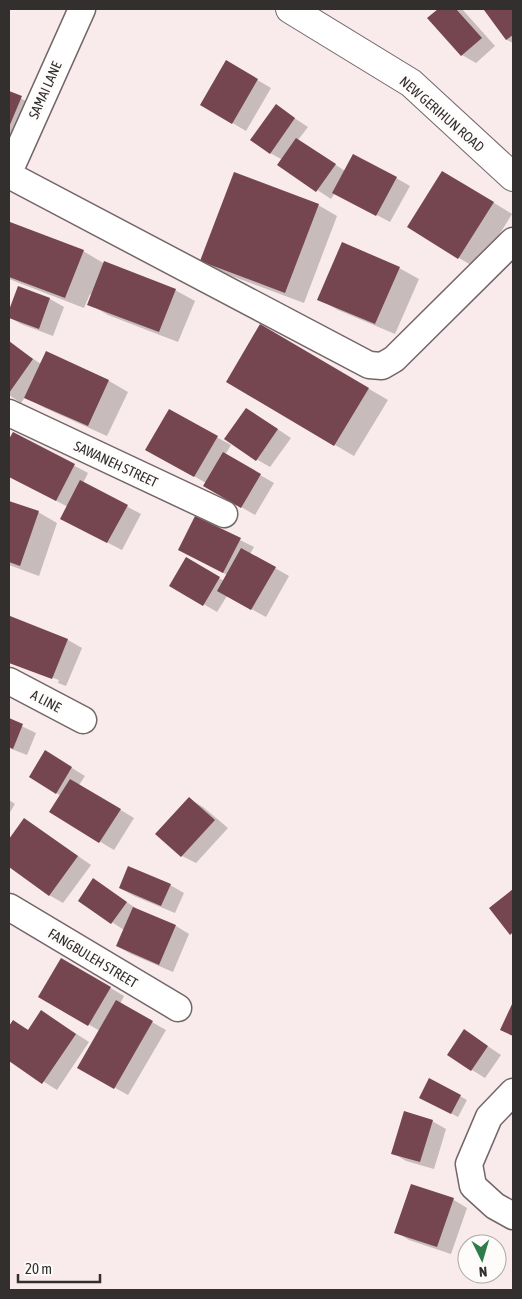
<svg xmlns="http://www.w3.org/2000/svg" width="522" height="1299" font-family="'Asap Condensed',sans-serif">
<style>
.shadow{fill:#0003}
.building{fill:#75464f}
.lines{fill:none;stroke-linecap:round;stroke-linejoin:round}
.street-casing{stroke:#736668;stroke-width:29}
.secondary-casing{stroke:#736668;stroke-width:30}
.street{stroke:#fff;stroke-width:26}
.secondary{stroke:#fff;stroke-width:28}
.labels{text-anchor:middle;stroke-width:5;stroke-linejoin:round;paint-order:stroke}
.street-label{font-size:14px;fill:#342f2f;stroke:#fefbfb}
</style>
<rect width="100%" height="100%" fill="#f9eaec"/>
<path class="shadow" d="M440,9H462L495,46L476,63L462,55L429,18Z
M488,9H513V43L507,40L486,10Z
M227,62L271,88L246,131L202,105Z
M9,92L35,106L9,160Z
M276,106L308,127L298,140L345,171L396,178L410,186L390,222L335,193L331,199L279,165L283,160L270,153Z
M462,183L512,214L478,269L459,258Z
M318,205L337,216L304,303L221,272L202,260Z
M10,223L83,251L105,264L175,290L195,301L178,342L108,315L89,304L92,295L90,294L84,308L9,279V227Z
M399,268L419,279L395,334L338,310L319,299Z
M18,288L50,299L64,307L53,336L21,324L9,317Z
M261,326L388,400L354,456L227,382Z
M9,343L41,364L47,352L109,381L128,392L107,436L45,408L25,397L21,403L9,395Z
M247,409L291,438L270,467L256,459Z
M169,411L231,445L225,455L274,483L255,515L205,486L206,483L147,449Z
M13,433L88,473L83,483L141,514L122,550L75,526L68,507L9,476V441Z
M9,502L38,512L57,523L39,576L9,565Z
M240,540L254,547L250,554L289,576L266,617L227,596L217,612L171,585L187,559L224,581L227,575L193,557Z
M10,618L68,640L82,648L66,686L9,664L58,683L59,680L9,662V622Z
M9,720L36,733L27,755L9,748Z
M59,760L85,776L79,785L134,818L114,850L51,812L61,796L30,776Z
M189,799L203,807L228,828L196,863L182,856Z
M9,800L15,804L9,814Z
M25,819L91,865L63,903L49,895L9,865V841Z
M94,880L140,911L176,926L189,934L173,972L131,954L117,946L124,930L79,901Z
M170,885L184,893L175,913L134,896L120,888Z
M513,891V935L491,908Z
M62,959L124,996L120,1004L166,1030L128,1095L79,1068L100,1031L40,996Z
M55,1020L89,1042L57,1090L9,1060V1029L13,1022L29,1030Z
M465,1031L501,1055L485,1078L472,1070Z
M460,1096L467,1100L458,1117L427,1101Z
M432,1121L446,1129L434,1169L406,1161L393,1153Z
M412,1185L454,1200L467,1208L451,1254L409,1240L396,1232Z"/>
<path class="building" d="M438,9H456L482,38L461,56L427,18Z
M486,9H513V35L506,40L484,10Z
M226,60L258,79L232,124L200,105Z
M9,91L22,96L9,127Z
M276,104L295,118L270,154L250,140Z
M296,138L336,164L316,192L277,165Z
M353,154L397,177L376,216L332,193Z
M442,171L494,202L458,259L407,227Z
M234,172L319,204L285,293L200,261Z
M10,222L84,250L65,298L9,277Z
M342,242L400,267L375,324L317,300Z
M104,261L176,289L159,332L87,305Z
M18,286L50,298L39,329L9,318V310Z
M260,324L369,388L334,446L226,382Z
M9,341L33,359L9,393Z
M46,351L109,380L88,426L24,398Z
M246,408L278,429L256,461L224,439Z
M169,409L218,436L194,477L145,450Z
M13,432L75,464L56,501L9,477V439Z
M223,452L261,474L241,508L203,486Z
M80,480L128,505L107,543L60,519Z
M9,501L39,511L20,566L9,562Z
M195,516L241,538L223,573L178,550Z
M241,548L276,567L251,610L217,591Z
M186,557L220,577L203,606L169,586Z
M10,616L68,639L52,679L9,663Z
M9,718L23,724L13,749L9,747Z
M45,750L72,767L56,794L29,777Z
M70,779L121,809L99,843L49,812Z
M189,797L215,820L181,857L155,834Z
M24,818L78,856L49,896L9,867V839Z
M128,866L171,884L161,906L119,888Z
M93,878L127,902L111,924L78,901Z
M513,889V932L510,935L489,908Z
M133,907L176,925L159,965L116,946Z
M61,958L111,987L88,1026L38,997Z
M116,1000L153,1021L114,1089L77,1068Z
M513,1002V1036L500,1030Z
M41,1010L76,1034L42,1084L9,1061V1026L13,1020L28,1030Z
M464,1029L488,1046L471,1071L447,1055Z
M429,1078L461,1095L451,1114L419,1098Z
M404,1111L433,1120L420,1162L391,1154Z
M411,1184L454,1198L437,1247L394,1233Z"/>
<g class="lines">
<defs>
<path id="street" d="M9,172L82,9
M9,175L369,365L382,366L394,359L513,241
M9,413L224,514
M9,681L83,720
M9,907L178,1008
M513,1092L489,1117L469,1164L473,1186L495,1206L513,1216"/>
<path id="secondary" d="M290,9L411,83L513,177"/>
</defs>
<use href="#street" class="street-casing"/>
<use href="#secondary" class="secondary-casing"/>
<use href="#street" class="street"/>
<use href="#secondary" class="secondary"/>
</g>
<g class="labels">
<g class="street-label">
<text transform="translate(45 90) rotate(-66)" y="5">SAMAI LANE</text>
<text transform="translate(442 114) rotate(41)" y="5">NEW GERIHUN ROAD</text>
<text transform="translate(116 464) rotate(25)" y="5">SAWANEH STREET</text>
<text transform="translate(46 701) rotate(28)" y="5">A LINE</text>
<text transform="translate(93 958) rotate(31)" y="5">FANGBULEH STREET</text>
</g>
</g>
<rect width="522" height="1299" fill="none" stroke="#342f2f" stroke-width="20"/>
<g transform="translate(482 1259) rotate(175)"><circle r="24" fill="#fefbfb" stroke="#ada9a9"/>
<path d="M0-4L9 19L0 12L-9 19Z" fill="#2f7c4b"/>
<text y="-8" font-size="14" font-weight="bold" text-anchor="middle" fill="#342f2f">N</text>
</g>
<path d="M18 1274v8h82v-8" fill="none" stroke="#342f2f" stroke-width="2.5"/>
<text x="25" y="1274" font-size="15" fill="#342f2f" stroke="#fefbfb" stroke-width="4" paint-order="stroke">20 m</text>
</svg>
